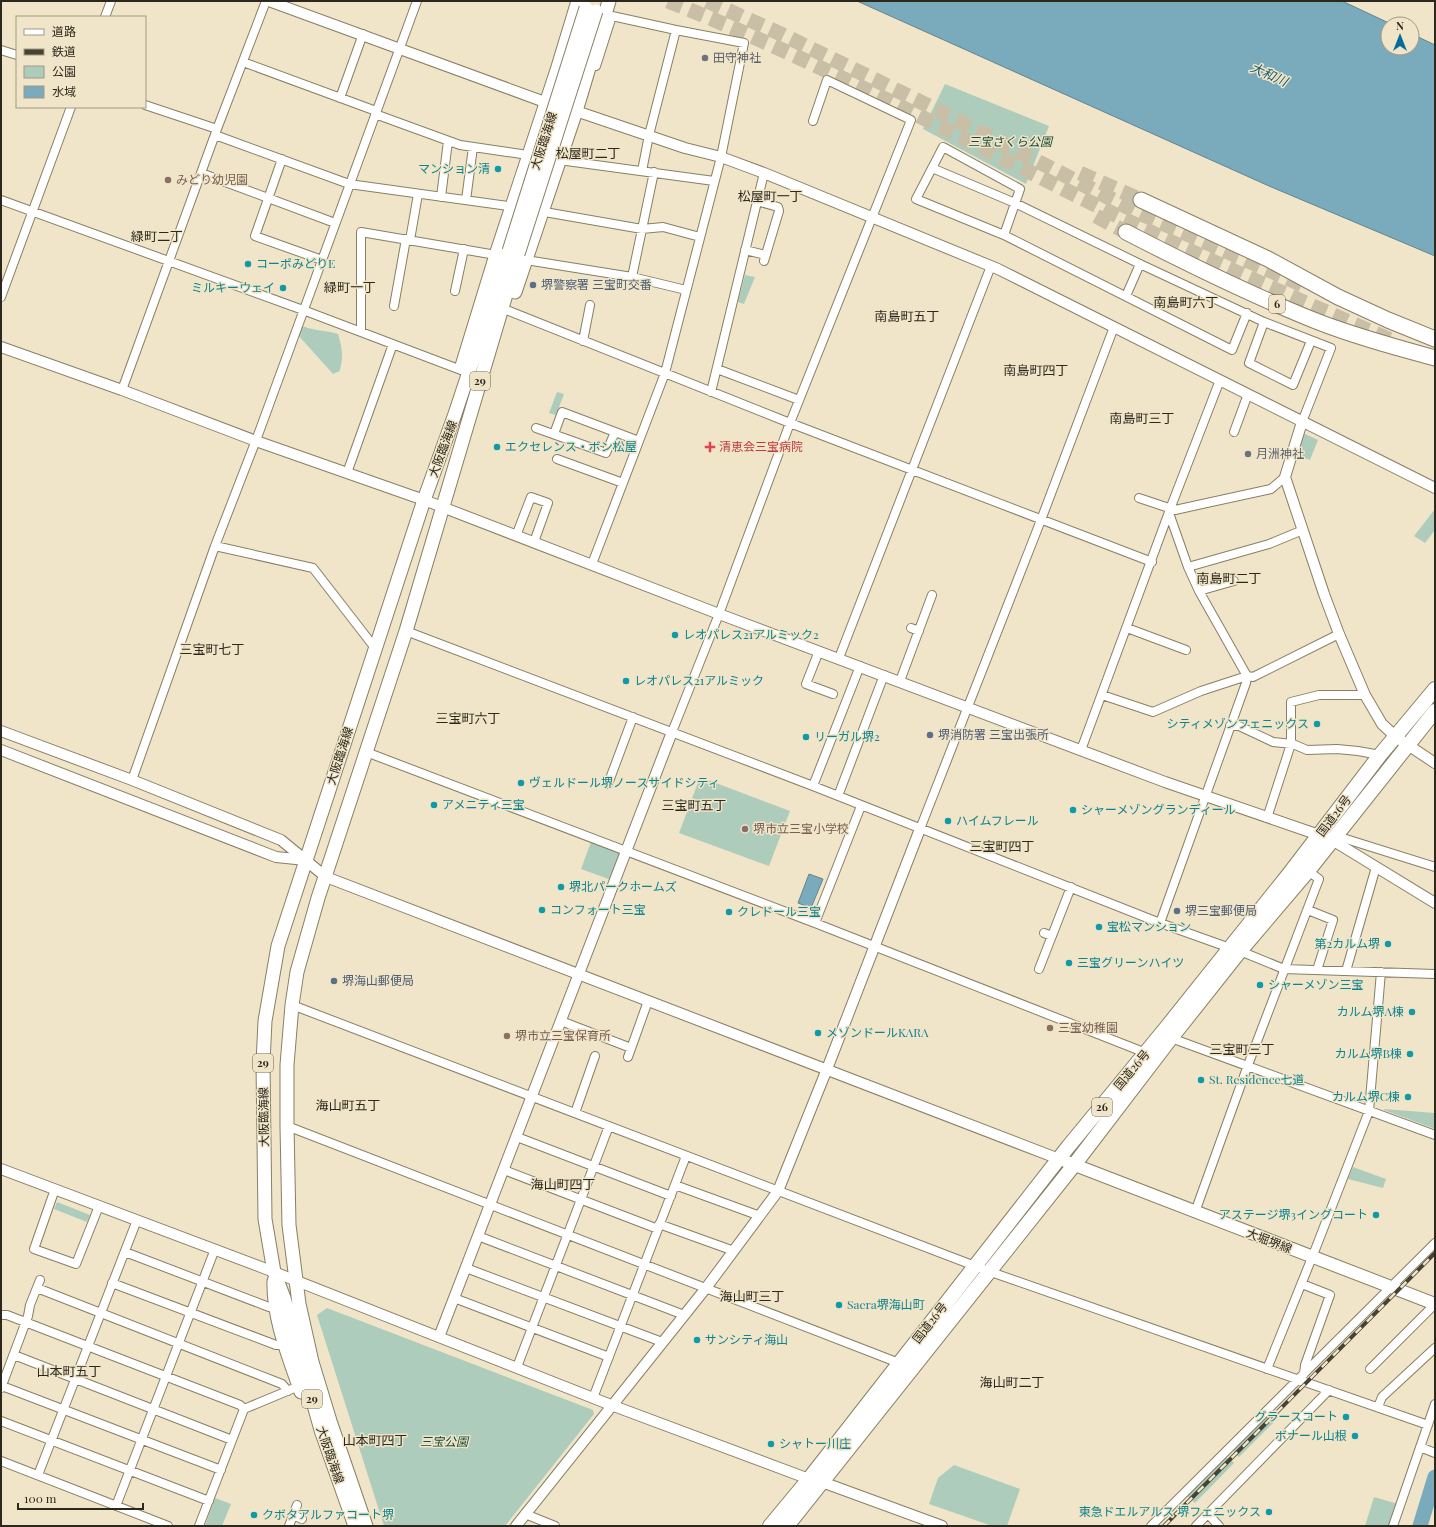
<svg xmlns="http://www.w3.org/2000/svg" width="1436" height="1527" font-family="'Playfair Display','Noto Sans JP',serif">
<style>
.green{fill:#aeccbc}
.water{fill:#7aabbd;stroke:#63848d}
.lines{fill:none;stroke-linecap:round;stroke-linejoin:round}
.river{stroke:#7aabbd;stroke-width:15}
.motorway-tunnel{stroke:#c9bfa6;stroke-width:15;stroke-dasharray:15 8;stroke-linecap:butt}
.minor-casing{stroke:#887f64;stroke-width:10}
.tertiary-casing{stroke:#887f64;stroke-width:12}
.secondary-casing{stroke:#887f64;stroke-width:14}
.primary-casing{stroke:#887f64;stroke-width:15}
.trunk-casing{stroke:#887f64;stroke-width:16}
.motorway-casing{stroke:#887f64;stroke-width:17}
.minor{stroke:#fff;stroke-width:8}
.tertiary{stroke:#fff;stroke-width:10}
.secondary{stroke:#fff;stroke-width:12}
.primary{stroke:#fff;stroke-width:13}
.trunk{stroke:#fff;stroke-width:14}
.motorway{stroke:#fff;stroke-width:15}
.rail-casing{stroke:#474234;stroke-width:4}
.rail{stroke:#f0e5c8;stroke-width:2.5;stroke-dasharray:8;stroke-linecap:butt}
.primary-bridge-casing{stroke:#887f64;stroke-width:15;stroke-linecap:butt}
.primary-bridge{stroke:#fff;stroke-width:13}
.worship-dot{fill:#6b7280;stroke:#f0e5c8;stroke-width:1.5}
.culture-dot{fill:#0f9aa8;stroke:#f0e5c8;stroke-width:1.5}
.education-dot{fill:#8d6e63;stroke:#f0e5c8;stroke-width:1.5}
.service-dot{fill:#5c6f8a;stroke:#f0e5c8;stroke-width:1.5}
.health-dot{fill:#e0444e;stroke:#f0e5c8;stroke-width:1.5}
.labels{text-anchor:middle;stroke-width:3;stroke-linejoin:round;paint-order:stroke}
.shield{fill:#f0e5c8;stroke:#676150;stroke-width:1}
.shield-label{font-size:11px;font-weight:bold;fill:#2c281d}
.worship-label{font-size:12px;fill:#5b616d;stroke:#f0e5c8;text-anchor:start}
.street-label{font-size:12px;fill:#2c281d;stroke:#f0e5c8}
.park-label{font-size:12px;font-style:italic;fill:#124b35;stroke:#f0e5c8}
.culture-label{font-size:12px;fill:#0d838f;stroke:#f0e5c8;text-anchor:start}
.education-label{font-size:12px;fill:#785e54;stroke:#f0e5c8;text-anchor:start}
.service-label{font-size:12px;fill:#4e5e75;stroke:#f0e5c8;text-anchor:start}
.health-label{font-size:12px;fill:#be3a42;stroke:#f0e5c8;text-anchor:start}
.water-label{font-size:13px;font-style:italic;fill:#14576a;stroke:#f0e5c8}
.neighbourhood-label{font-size:13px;fill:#2c281d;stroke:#f0e5c8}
</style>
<rect width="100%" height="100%" fill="#f0e5c8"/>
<path class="green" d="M945,84L1049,126L1026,184L923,129Z
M745,275L755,277L744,304L738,302Z
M302,326C314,331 326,330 338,334C342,347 344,359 339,372H337L333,374L298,335Z
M557,392L564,394L559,407L561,408L559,416L549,413Z
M1303,433L1318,440L1310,460L1296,455Z
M1435,509V530L1425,543L1414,536Z
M700,777L790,811L769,866L679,833Z
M591,842L618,852L620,856L611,880L581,869Z
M1384,1109L1435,1113V1129L1384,1110Z
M1353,1167L1386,1179L1383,1188L1348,1179Z
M57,1202L90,1215L87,1222L54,1209Z
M327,1308L593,1410L594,1414L505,1526H384L317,1315Z
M1267,1416L1274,1422L1239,1457L1234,1453V1449Z
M1225,1458H1229L1234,1463L1195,1503L1187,1496Z
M954,1465L1020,1489L1007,1526H992L929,1504L938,1478Z
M1374,1497L1398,1504L1390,1526H1365Z
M215,1498L231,1504L222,1526H205Z"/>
<path class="water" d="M857,1H1342L1391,24H1388V48H1412V34L1435,45V256L1269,186Z
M809,874L823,879L811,908L798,903Z"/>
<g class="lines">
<path class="river" d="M1420,1526L1435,1477"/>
<path class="motorway-tunnel" d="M668,1C827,64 977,147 1130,222C1217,265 1306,303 1395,342
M707,1L781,34L933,108L1137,212L1305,286
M1080,173L1141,200
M1096,216L1126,232"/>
<defs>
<path id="minor" d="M105,17L111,1
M1,50L17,55
M243,62L376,111
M596,66L612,16L676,30L649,135L642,171
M340,98L363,34
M145,105L217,129
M375,114L460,145L528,155
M215,135L349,184L516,207
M282,159L255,236L322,260
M559,160L714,181
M932,168L1015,203L1140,264L1264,322L1331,348L1302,422
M201,173L335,223
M441,197L448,141
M1,200L303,310L461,370
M466,200L473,147
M757,201L778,207L779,211L764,261
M539,211L642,229L663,227L700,237
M1004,235L1020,189L943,147L916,199L1004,235L1232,350L1247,313
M410,240L418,194
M745,250L766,255
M526,260L632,277L686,290
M632,277L654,172
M455,291L464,249
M1126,296L1140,264
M1,297L71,107
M394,306L406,239
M509,311L790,423L1152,562
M1264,322L1249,363L1293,385L1311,341
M361,332V232L496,255
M583,341L590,305
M717,369L799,400
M122,390L217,129L266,1
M711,392L764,173
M536,428L606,453L615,432
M1234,432L1248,394
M554,434L562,412L639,441
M557,459L623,483
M347,473L393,344
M1139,498L1175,510L1271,489L1285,477
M516,536L531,497L548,503L534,542
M215,546L313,568L375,648
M592,564L665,373L721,157L744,43L676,30
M1188,567L1269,544L1303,530
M1199,591L1234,581
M911,628L919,631
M1127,628L1186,650
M406,631L813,786L1160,923L1230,948
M819,651L806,684L833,694
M839,658L991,266
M900,681L932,595
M1102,695L1153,712L1201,691L1247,676L1253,677L1339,634
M1230,726H1239L1273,742L1293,744L1307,750L1337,749L1358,751L1380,755
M672,732L719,614L790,423L911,120L827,80L813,121
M1081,750L1172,504L1220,380
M366,752L815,923L1146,1053
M132,780L215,546L258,435L417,1
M608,784L633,717
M813,786L860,666
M838,796L884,675
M1267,818L1291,744V702L1319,695H1365
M920,829L1041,520L1114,327
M1332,840L1346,839L1435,867
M1308,910L1333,920L1317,970
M815,923L861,806
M1160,923L1246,683L1247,676L1199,591L1188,567L1169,513
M1044,933L1052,936
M1240,951L1284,969L1435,974
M1039,969L1071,887
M1346,971L1376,867
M292,1005L988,1271L1428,1425
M561,1021L631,1048
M1171,1038L1435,1135
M628,1057L648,1001
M575,1113L595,1056
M287,1126L899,1363
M517,1137L671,1196
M504,1170L658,1229
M675,1185L760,1216
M55,1189L34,1249L76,1264L99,1206
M1195,1212L1248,1065L1319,879L1308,871
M659,1224L734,1251
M478,1236L684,1315
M125,1252L269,1307L276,1309
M466,1268L662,1342
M112,1283L276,1345H285
M1302,1284L1330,1295L1305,1365L1304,1374
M37,1288L282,1384L288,1391
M454,1298L609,1357
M1,1315H7L240,1405L244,1409
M14,1355L232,1440
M517,1367L609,1126
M1267,1369L1315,1250L1369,1111L1381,972
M1370,1369L1435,1304
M2,1386L221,1470
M1,1388L28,1316L30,1305L40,1280
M593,1398L686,1156
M1378,1407L1382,1397L1435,1348
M1,1421L209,1501
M1420,1447L1435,1453
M1,1461L168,1526
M38,1475L137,1220
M116,1506L215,1249
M525,1514L555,1526
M1208,1514L1219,1526
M293,1515L302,1519
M199,1526L244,1409L292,1389
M289,1526L297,1505
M1151,1526L1435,1243
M1196,1526L1329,1390
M1393,1526L1435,1404"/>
<path id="tertiary" d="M269,1L553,105
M570,109L685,148L721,157L764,173L998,269L1435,488
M1,347L122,390L256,441L424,500L719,614L1165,782L1319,835L1332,840L1435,903
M1302,422L1285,477L1324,594L1339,634L1365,695L1382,724L1396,737L1435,763
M1,731L132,780L281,840L326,877L1059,1159
M1,750L276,857L306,860
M1,1169L274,1272L611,1405L809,1479L822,1482L942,1526
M439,1337L672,732
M516,1526L706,1288L778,1191L827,1069L920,829"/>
<path id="secondary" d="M1067,1162L1435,1304"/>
<path id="primary" d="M515,292L576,111L609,1
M462,366L496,255L558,67L578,1
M274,1281C273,1319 289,1357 301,1392
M355,1526L321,1430L284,1298L274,1272L265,1219L263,1063L265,1021L278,946L424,500L455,414L509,251
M366,1526L330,1421L312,1362L299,1304L296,1280L289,1225L287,1126V1065L292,1005L297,972L318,898L406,631L518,254"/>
<path id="trunk" d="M770,1526L809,1479L1068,1147L1166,1028L1289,874L1380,755L1435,689
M787,1526L1074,1165L1171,1038L1240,951L1308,871L1435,711"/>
<path id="motorway" d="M1141,200L1268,259L1338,297L1388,320L1435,339
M1126,232C1188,264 1251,295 1316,321C1354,336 1395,347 1435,358"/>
</defs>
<use href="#minor" class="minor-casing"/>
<use href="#tertiary" class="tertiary-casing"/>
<use href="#secondary" class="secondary-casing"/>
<use href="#primary" class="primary-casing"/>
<use href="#trunk" class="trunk-casing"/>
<use href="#motorway" class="motorway-casing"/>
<use href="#minor" class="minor"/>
<use href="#tertiary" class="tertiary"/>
<use href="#secondary" class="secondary"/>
<use href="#primary" class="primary"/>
<use href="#trunk" class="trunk"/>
<use href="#motorway" class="motorway"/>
<defs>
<path id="rail" d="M1164,1526L1435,1253"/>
</defs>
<use href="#rail" class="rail-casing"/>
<use href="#rail" class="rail"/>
<defs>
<path id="primary-bridge" d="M509,251L586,8
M518,254L596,11"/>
</defs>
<use href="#primary-bridge" class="primary-bridge-casing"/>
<use href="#primary-bridge" class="primary-bridge"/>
</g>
<g class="worship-dot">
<circle cx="705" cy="58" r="4"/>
<circle cx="1248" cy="454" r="4"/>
</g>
<g class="culture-dot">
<circle cx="498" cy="169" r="4"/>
<circle cx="248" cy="264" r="4"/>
<circle cx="283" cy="288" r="4"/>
<circle cx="497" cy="447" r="4"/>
<circle cx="675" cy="635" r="4"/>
<circle cx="626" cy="681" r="4"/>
<circle cx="1317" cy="724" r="4"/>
<circle cx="806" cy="737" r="4"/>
<circle cx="521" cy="783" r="4"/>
<circle cx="434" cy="805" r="4"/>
<circle cx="1073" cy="810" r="4"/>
<circle cx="948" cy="821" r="4"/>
<circle cx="561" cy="887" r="4"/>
<circle cx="542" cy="910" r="4"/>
<circle cx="729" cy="912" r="4"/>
<circle cx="1099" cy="927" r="4"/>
<circle cx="1388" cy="944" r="4"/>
<circle cx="1069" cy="963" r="4"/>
<circle cx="1260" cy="985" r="4"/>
<circle cx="1412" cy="1012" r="4"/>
<circle cx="818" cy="1033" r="4"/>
<circle cx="1410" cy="1054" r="4"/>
<circle cx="1201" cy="1080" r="4"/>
<circle cx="1408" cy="1097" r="4"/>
<circle cx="1376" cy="1215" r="4"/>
<circle cx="839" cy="1305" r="4"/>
<circle cx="697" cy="1340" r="4"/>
<circle cx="1346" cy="1417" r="4"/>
<circle cx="1355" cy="1436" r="4"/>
<circle cx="771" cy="1444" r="4"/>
<circle cx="1269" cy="1512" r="4"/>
<circle cx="254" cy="1515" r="4"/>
</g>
<g class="education-dot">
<circle cx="168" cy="180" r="4"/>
<circle cx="745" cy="829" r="4"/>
<circle cx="1050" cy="1028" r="4"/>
<circle cx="507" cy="1036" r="4"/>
</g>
<g class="service-dot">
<circle cx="533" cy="285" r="4"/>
<circle cx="930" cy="735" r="4"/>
<circle cx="1177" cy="911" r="4"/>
<circle cx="334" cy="981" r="4"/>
</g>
<path class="health-dot" d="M708 441h4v4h4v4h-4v4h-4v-4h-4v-4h4z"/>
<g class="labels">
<g class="shield">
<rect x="1269" y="295" width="16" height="18" rx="3"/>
<rect x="470" y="372" width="20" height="18" rx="3"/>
<rect x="253" y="1054" width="20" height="18" rx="3"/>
<rect x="1092" y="1098" width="20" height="18" rx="3"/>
<rect x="302" y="1390" width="20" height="18" rx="3"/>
</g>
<g class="shield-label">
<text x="1277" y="308">6</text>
<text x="480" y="385">29</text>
<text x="263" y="1067">29</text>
<text x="1102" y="1111">26</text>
<text x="312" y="1403">29</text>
</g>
<g class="worship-label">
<text x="713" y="62">田守神社</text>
<text x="1256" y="458">月洲神社</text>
</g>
<g class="street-label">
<text transform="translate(544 141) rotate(-72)" y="4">大阪臨海線</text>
<text transform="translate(443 449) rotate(-70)" y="4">大阪臨海線</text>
<text transform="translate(340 756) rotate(-72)" y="4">大阪臨海線</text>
<text transform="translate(1334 816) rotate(-53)" y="4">国道26号</text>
<text transform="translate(1132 1070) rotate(-50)" y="4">国道26号</text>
<text transform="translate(264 1117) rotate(-91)" y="4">大阪臨海線</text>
<text transform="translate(1269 1241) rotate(21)" y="4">大堀堺線</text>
<text transform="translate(930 1323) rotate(-52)" y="4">国道26号</text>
<text transform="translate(330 1455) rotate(71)" y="4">大阪臨海線</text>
</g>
<g class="park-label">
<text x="1010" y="146">三宝さくら公園</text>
<text x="444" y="1446">三宝公園</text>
</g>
<g class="culture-label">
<text x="490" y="173" text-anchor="end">マンション清</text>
<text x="256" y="268">コーポみどりE</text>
<text x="275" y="292" text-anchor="end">ミルキーウェイ</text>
<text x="505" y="451">エクセレンス・ボン松屋</text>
<text x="683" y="639">レオパレス21アルミック2</text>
<text x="634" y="685">レオパレス21アルミック</text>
<text x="1309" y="728" text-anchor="end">シティメゾンフェニックス</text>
<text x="814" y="741">リーガル堺2</text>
<text x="529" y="787">ヴェルドール堺ノースサイドシティ</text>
<text x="442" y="809">アメニティ三宝</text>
<text x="1081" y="814">シャーメゾングランディール</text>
<text x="956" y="825">ハイムフレール</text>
<text x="569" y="891">堺北パークホームズ</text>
<text x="550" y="914">コンフォート三宝</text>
<text x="737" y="916">クレドール三宝</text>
<text x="1107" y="931">宝松マンション</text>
<text x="1380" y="948" text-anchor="end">第2カルム堺</text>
<text x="1077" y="967">三宝グリーンハイツ</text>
<text x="1268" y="989">シャーメゾン三宝</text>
<text x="1404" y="1016" text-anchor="end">カルム堺A棟</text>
<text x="826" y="1037">メゾンドールKARA</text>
<text x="1402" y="1058" text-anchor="end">カルム堺B棟</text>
<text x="1209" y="1084">St. Residence七道</text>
<text x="1400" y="1101" text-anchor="end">カルム堺C棟</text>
<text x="1368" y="1219" text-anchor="end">アステージ堺3イングコート</text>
<text x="847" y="1309">Saera堺海山町</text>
<text x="705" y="1344">サンシティ海山</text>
<text x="1338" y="1421" text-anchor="end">グラースコート</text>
<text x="1347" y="1440" text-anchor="end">ボナール山根</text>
<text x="779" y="1448">シャトー川庄</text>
<text x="1261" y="1516" text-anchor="end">東急ドエルアルス 堺フェニックス</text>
<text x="262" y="1519">クボタアルファコート堺</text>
</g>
<g class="education-label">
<text x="176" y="184">みどり幼児園</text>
<text x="753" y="833">堺市立三宝小学校</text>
<text x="1058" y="1032">三宝幼稚園</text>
<text x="515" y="1040">堺市立三宝保育所</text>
</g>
<g class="service-label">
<text x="541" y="289">堺警察署 三宝町交番</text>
<text x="938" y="739">堺消防署 三宝出張所</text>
<text x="1185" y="915">堺三宝郵便局</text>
<text x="342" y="985">堺海山郵便局</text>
</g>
<g class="health-label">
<text x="719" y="451">清恵会三宝病院</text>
</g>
<g class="water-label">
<text transform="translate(1269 74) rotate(24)" y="5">大和川</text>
</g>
<g class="neighbourhood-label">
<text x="588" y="158">松屋町二丁</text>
<text x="770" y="201">松屋町一丁</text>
<text x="157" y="241">緑町二丁</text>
<text x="350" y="292">緑町一丁</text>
<text x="1186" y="307">南島町六丁</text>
<text x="907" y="321">南島町五丁</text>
<text x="1036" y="375">南島町四丁</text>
<text x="1142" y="423">南島町三丁</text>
<text x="1229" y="583">南島町二丁</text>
<text x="212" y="654">三宝町七丁</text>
<text x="468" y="723">三宝町六丁</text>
<text x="694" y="810">三宝町五丁</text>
<text x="1002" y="851">三宝町四丁</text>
<text x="1242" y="1054">三宝町三丁</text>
<text x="348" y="1110">海山町五丁</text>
<text x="563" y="1189">海山町四丁</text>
<text x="752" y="1301">海山町三丁</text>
<text x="69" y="1376">山本町五丁</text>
<text x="1012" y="1387">海山町二丁</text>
<text x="375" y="1445">山本町四丁</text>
</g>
</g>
<rect width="1436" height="1527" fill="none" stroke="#2c281d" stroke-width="4"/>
<rect x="16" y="16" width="130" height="92" fill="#f0e5c8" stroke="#a29984"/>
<rect x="24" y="29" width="20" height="6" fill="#ffffff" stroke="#a29984"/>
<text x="52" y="36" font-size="12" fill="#2c281d">道路</text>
<rect x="24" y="49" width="20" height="6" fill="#474234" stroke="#a29984"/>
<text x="52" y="56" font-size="12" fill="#2c281d">鉄道</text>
<rect x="24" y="66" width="20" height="12" fill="#aeccbc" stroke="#a29984"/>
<text x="52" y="76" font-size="12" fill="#2c281d">公園</text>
<rect x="24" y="86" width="20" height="12" fill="#7aabbd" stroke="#a29984"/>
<text x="52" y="96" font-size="12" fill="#2c281d">水域</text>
<g transform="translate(1400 36)"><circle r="19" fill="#f0e5c8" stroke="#a29984"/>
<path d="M0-3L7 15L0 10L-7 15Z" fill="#066d9b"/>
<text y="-6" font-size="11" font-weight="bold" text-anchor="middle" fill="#2c281d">N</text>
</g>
<path d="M18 1503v6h125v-6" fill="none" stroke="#2c281d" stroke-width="2"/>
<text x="24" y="1503" font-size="12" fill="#2c281d" stroke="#f0e5c8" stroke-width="3" paint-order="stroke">100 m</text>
</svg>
